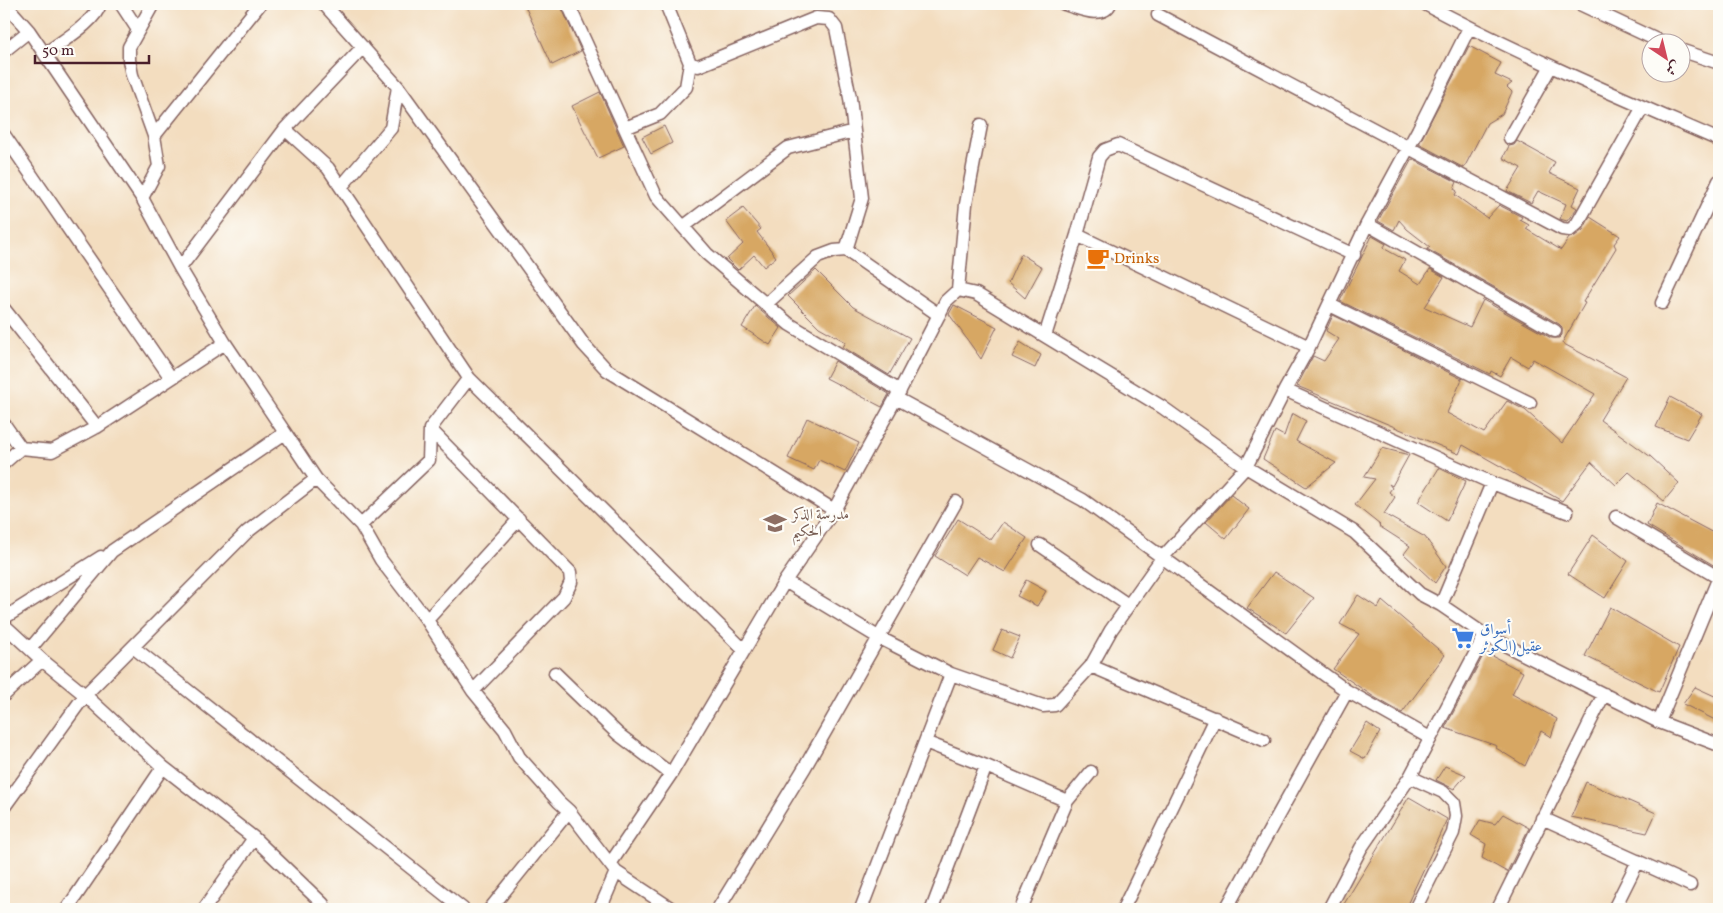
<svg xmlns="http://www.w3.org/2000/svg" width="1723" height="913" font-family="Vollkorn,Amiri,serif">
<style>
.building{fill:#d7a764}
.lines{fill:none;stroke-linecap:round;stroke-linejoin:round}
.minor-casing{stroke:#85625f;stroke-width:15}
.minor{stroke:#fff;stroke-width:12}
.labels{text-anchor:middle;stroke-width:4;stroke-linejoin:round;paint-order:stroke}
.food-label{font-size:15px;fill:#c56008;stroke:#fdfcf7;text-anchor:start}
.education-label{font-size:15px;fill:#785e54;stroke:#fdfcf7;text-anchor:start}
.shop-label{font-size:15px;fill:#366cbe;stroke:#fdfcf7;text-anchor:start}
</style>
<rect width="100%" height="100%" fill="#fdfcf7"/>
<filter id="ink" filterUnits="userSpaceOnUse"><feTurbulence type="fractalNoise" baseFrequency=".02" numOctaves="2"/><feDisplacementMap in="SourceGraphic" scale="10" xChannelSelector="R" yChannelSelector="G"/><feConvolveMatrix kernelMatrix="1 2 1 2 8 2 1 2 1" color-interpolation-filters="sRGB"/></filter>
<filter id="wash" filterUnits="userSpaceOnUse"><feTurbulence type="fractalNoise" baseFrequency=".0096" numOctaves="4" result="noise"/><feDisplacementMap in="SourceGraphic" scale="20" xChannelSelector="R" yChannelSelector="G"/><feGaussianBlur stdDeviation="1.12" result="paint"/><feColorMatrix in="noise" values="0 0 0 0 0 0 0 0 0 0 0 0 0 0 0 0 0 1.4 0 .05"/><feComposite in="paint" operator="in"/></filter>
<g filter="url(#wash)">
<rect width="100%" height="100%" fill="#f3ddbf"/>
<g id="blocks">
<path class="building" d="M524,4H560L581,51L552,65Z
M1469,46L1501,63L1495,75L1512,83L1507,87L1512,92L1502,114L1487,123L1464,168L1419,144Z
M600,92L624,146L598,158L572,106Z
M664,126L672,143L651,154L642,137Z
M1517,141L1555,162L1549,173L1580,188L1572,205L1577,208L1567,221L1560,219L1566,204L1538,191L1531,203L1507,191L1521,168L1503,158L1509,146L1514,145Z
M1412,159L1457,182L1454,189L1457,191L1455,195L1487,218L1499,205L1522,217L1520,220L1529,225L1526,229L1561,250L1569,238L1575,236L1583,230L1590,217L1620,236L1614,244L1616,248L1583,302L1585,303L1562,343L1626,377L1600,420L1651,457L1679,483L1664,501L1629,472L1616,485L1591,462L1562,501L1463,445L1459,454L1297,386L1313,356L1324,361L1339,339L1326,331L1333,315L1462,379L1447,413L1484,433L1507,401L1525,410L1562,443L1595,394L1533,359L1528,367L1511,357L1500,376L1491,371L1490,374L1340,301L1372,236L1386,244L1383,248L1405,260L1399,271L1420,284L1430,269L1444,277L1425,307L1470,327L1483,300L1551,338H1559L1562,335V327L1559,324L1427,249L1430,247L1407,229L1399,220L1394,230L1378,221Z
M743,208L761,229L757,232L776,257L764,267L754,255L738,270L727,259L743,244L726,221Z
M1021,254L1042,267L1025,298L1008,283Z
M816,270L853,307L910,338L889,375L843,347L846,342L819,327L788,296Z
M954,305L997,327L981,359L949,314Z
M755,306L781,328L770,345L742,327Z
M1020,342L1041,355L1035,368L1012,357Z
M835,361L889,394L882,407L826,378Z
M1670,397L1702,414L1687,439L1656,427Z
M1292,413L1306,421L1296,441L1336,463L1306,487L1263,459L1275,431L1284,436Z
M807,418L859,443L845,472L819,460L814,470L788,458Z
M1382,448L1409,455L1392,486L1389,484L1392,488L1389,492L1395,497L1384,514L1425,537L1446,566L1435,583L1404,554L1410,546L1379,526L1380,525L1355,505L1375,479L1364,477Z
M1439,468L1466,481L1447,521L1418,502Z
M1231,495L1249,509L1226,539L1206,522Z
M1657,503L1719,536V554L1715,566L1647,525Z
M958,519L991,540L1003,522L1027,538L1005,572L977,557L965,575L935,556Z
M1593,535L1628,561L1605,598L1568,574Z
M1274,572L1314,598L1286,633L1247,608Z
M1026,580L1046,591L1037,606L1017,596Z
M1358,595L1378,608L1382,601L1445,655L1402,713L1374,697L1333,669L1359,634L1340,624Z
M1610,607L1679,647L1659,692L1585,656Z
M1002,630L1020,637L1010,658L993,650Z
M1485,652L1523,672L1512,694L1557,719L1551,737L1541,731L1525,766L1496,748L1497,746L1445,728Z
M1695,687L1719,698V722L1683,704Z
M1367,723L1380,732L1365,759L1350,751Z
M1445,766L1466,775L1454,789L1436,780Z
M1586,782L1656,813L1647,833L1571,817Z
M1409,797L1447,819L1405,909H1341Z
M1503,814L1529,828L1507,872L1482,858L1486,844L1471,835L1480,820L1495,824Z"/>
</g>
</g>
<g filter="url(#ink)">
<use href="#blocks" fill-opacity="0" stroke="#85625f" stroke-width="1"/>
<g class="lines">
<defs>
<path id="minor" d="M5,4L29,31L142,198L180,268
M121,4L138,30
M324,4L398,87L584,345L607,370L834,510L896,398L946,301L958,290L976,294L1162,407L1246,467L1354,532L1420,594L1441,605L1485,635L1659,722L1719,745
M568,4L656,196L707,254L789,324L900,391
M666,4L690,63L698,66L816,18L829,19L836,28L850,98L862,198L846,250
M1064,4C1077,7 1102,20 1110,4
M1425,4C1520,55 1620,97 1719,140
M1580,4L1661,42
M1158,15L1562,229L1570,230L1577,224L1643,107
M363,47L285,129L180,268L225,343L316,479L361,525L381,560L427,620L473,691L505,730L519,757L559,802L569,811L616,872L672,909
M1680,50L1719,63
M4,51L29,31
M45,54C60,42 95,23 100,4
M625,128L660,114L686,87L690,63
M285,129L328,168L469,378L744,650
M4,135L171,378
M154,136L260,4
M1510,138L1551,66
M341,187L391,128L398,87
M142,198L159,166L154,136L132,75L129,60V47L153,4
M1367,224L1555,331
M683,227L788,148L854,131
M1077,235L1309,347
M958,290L966,204L981,125
M1662,303L1719,181
M766,304L818,257L834,251L846,250L939,315
M1330,305L1530,403
M4,309L97,427
M1045,336L1077,235L1099,157L1105,150L1118,145L1354,255
M1285,390L1492,483L1567,512
M896,398L1083,500L1347,691L1430,738
M4,424L21,448L52,451L97,427L225,343
M430,429L570,572L571,582L564,597L473,691
M4,463L21,448
M1616,517L1719,578
M361,525L429,460L430,429L469,378
M1040,545L1128,605
M785,581L878,637L951,674L1043,706L1055,705L1091,666L1111,630L1162,558L1246,467L1285,390L1309,347L1367,224L1418,130L1469,28
M1441,605L1492,483
M4,618L101,557
M427,620L519,519
M4,625L42,660L85,695L163,767L254,838L323,904L322,909
M133,647L463,909
M30,649L112,551L285,433
M1091,666L1264,740
M555,673L618,734L671,774
M4,695L42,660
M1659,722L1719,577
M925,742L986,766L1067,801
M1410,777L1443,792L1454,803L1456,816L1453,833L1415,909
M4,807L85,695L247,532L316,479
M1542,818L1690,885
M610,864L671,774L785,581L834,510
M67,909L163,767
M204,909L254,838
M490,909L569,811
M600,909L616,872
M718,909L805,767L956,502
M861,909L951,674
M932,909L986,766
M1021,909L1067,801L1091,772
M1123,909L1215,718
M1226,909L1347,691
M1329,909L1361,848L1410,777L1485,635
M1498,909L1604,694
M1614,909L1638,861"/>
</defs>
<use href="#minor" class="minor-casing"/>
<use href="#minor" class="minor"/>
</g>
</g>
<defs>
<symbol id="cafe-bare" viewBox="-9 -9 18 18"><path d="M-5.5-4.5H6V0H3Q3 3.5 0 3.5H-2.5Q-5.5 3.5-5.5 0ZM3-3.2v2h1.7v-2ZM-6 4.5H4V6H-6Z" fill="#e8710a" stroke="#fdfcf7" stroke-width="2.5" paint-order="stroke"/></symbol>
<symbol id="school-bare" viewBox="-9 -9 18 18"><path d="M0-5L7-2L0 1L-7-2ZM-4 1L0 2.5L4 1V4Q0 6-4 4Z" fill="#8d6e63" stroke="#fdfcf7" stroke-width="2.5" paint-order="stroke"/></symbol>
<symbol id="supermarket-bare" viewBox="-9 -9 18 18"><path d="M-6-5.5h2.5l.6 2H6L4.5 2H-2.5L-4.4-4H-6ZM-1.5 3.2a1.3 1.3 0 1 0 .1 0ZM3 3.2a1.3 1.3 0 1 0 .1 0Z" fill="#3f7fe0" stroke="#fdfcf7" stroke-width="2.5" paint-order="stroke"/></symbol>
</defs>
<g fill-rule="evenodd">
<use href="#cafe-bare" x="1082" y="242" width="32" height="32"/>
<use href="#school-bare" x="759" y="507" width="32" height="32"/>
<use href="#supermarket-bare" x="1447" y="622" width="32" height="32"/>
</g>
<g class="labels">
<g class="food-label">
<text x="1114" y="263">Drinks</text>
</g>
<g class="education-label">
<text x="792" y="519">مدرسة الذكر<tspan x="792" dy="17">الحكيم</tspan></text>
</g>
<g class="shop-label">
<text x="1480" y="634">أسواق<tspan x="1480" dy="17">عقيل(الكوثر</tspan></text>
</g>
</g>
<rect width="1723" height="913" fill="none" stroke="#fdfcf7" stroke-width="20"/>
<g transform="translate(1666 58) rotate(145)"><circle r="24" fill="#fdfcf7" stroke="#b5a4a5"/>
<path d="M0-4L9 19L0 12L-9 19Z" fill="#d1495b"/>
<text y="-8" font-size="14" font-weight="bold" text-anchor="middle" fill="#4a1f2b">ش</text>
</g>
<path d="M35 55v8h114v-8" fill="none" stroke="#4a1f2b" stroke-width="2.5"/>
<text x="42" y="55" font-size="15" fill="#4a1f2b" stroke="#fdfcf7" stroke-width="4" paint-order="stroke">50 m</text>
</svg>
